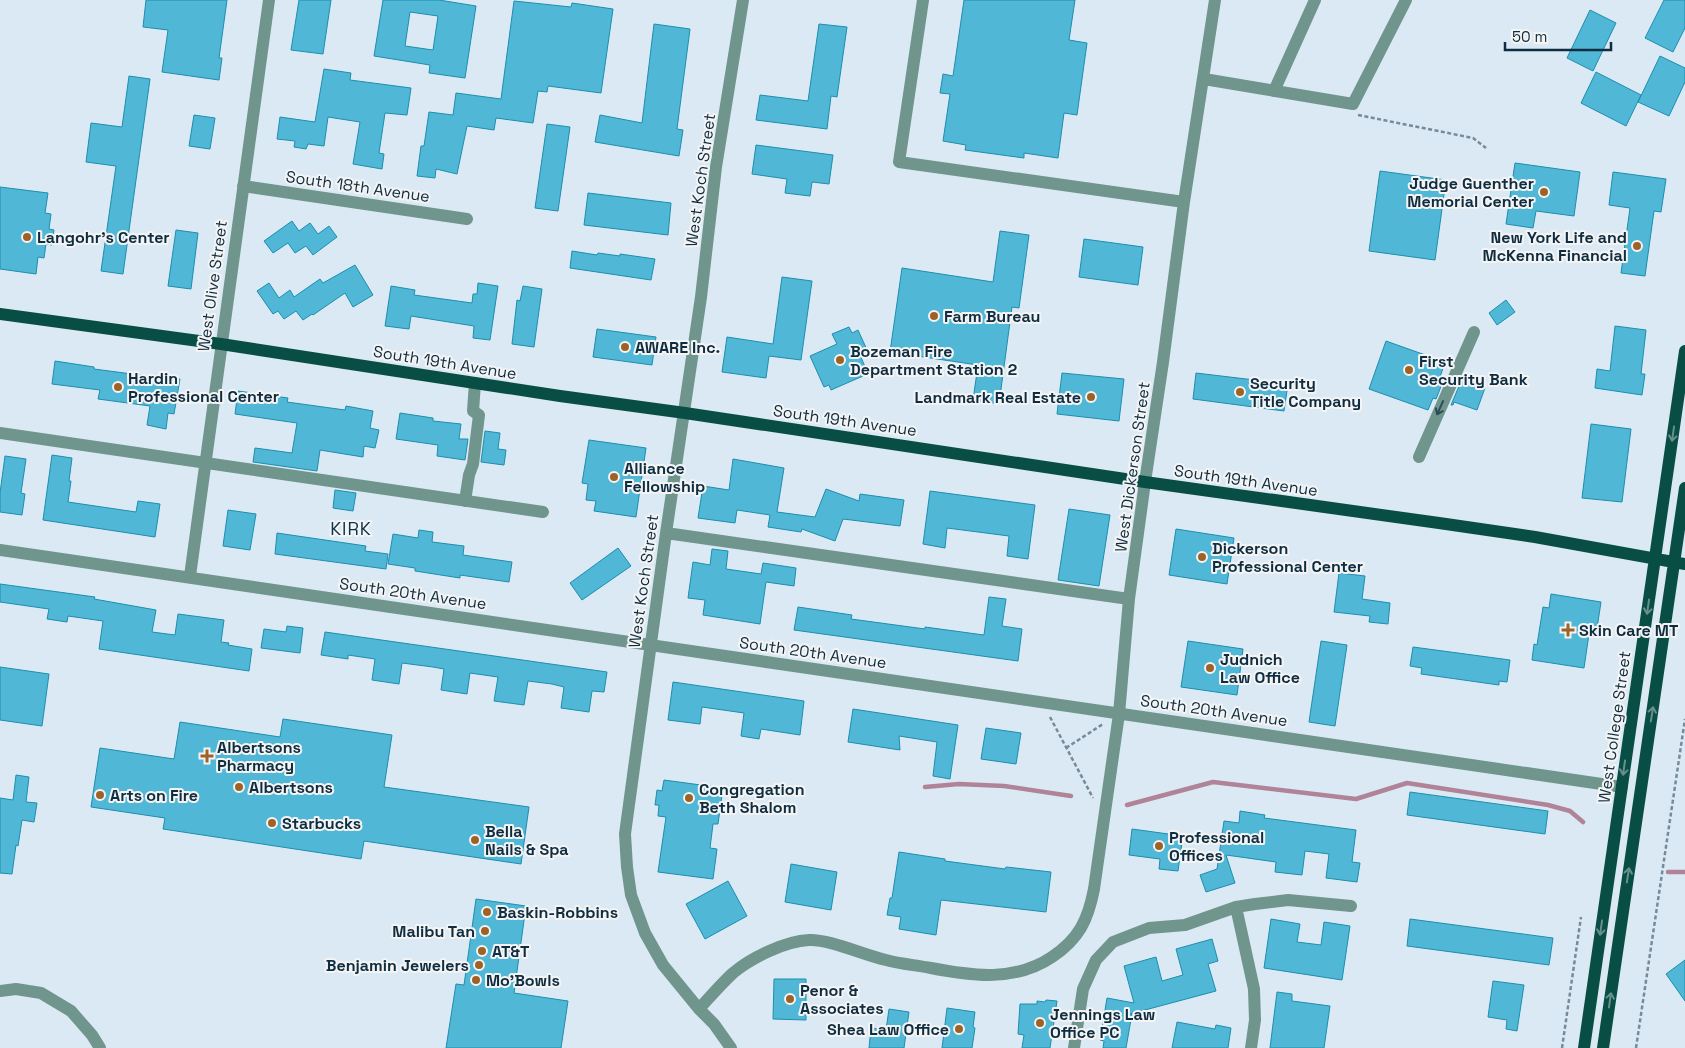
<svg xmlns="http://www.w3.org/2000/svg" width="1685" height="1048" font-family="'Space Grotesk',sans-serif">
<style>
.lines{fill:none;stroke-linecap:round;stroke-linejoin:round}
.stream{stroke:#b08398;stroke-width:4.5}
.building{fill:#51b7d7;stroke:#1c8ead;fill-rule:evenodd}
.path{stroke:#758b9b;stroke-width:2.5;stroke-dasharray:4 2.5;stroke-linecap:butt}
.minor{stroke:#6f958d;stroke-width:12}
.major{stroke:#094e45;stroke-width:12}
.oneway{stroke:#2b4c58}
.oneway2{stroke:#67908b}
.poi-dot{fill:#9f6226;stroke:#f4f4f4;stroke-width:2}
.labels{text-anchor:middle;stroke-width:4;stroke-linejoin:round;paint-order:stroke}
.street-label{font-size:16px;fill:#0e2d41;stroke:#f4f4f4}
.poi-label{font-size:16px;font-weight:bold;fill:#0e2d41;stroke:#f4f4f4;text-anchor:start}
.neighbourhood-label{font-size:18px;letter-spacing:1px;fill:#0b334c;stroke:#f4f4f4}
</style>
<rect width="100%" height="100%" fill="#dbe9f4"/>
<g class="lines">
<path class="stream" d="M925,787L959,784L1004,786L1071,796
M1127,805L1213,782L1356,799L1407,783L1548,805L1570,811L1583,822
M1668,872H1685"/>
</g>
<path class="building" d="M146,0H227L219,58H222L219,80L162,72L168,30L143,27Z
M299,0H331L323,54L291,50Z
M383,0H439L476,6L465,78L429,73L430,65L374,56ZM410,12L438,16L433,50L405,46Z
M964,0H1075L1069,40L1087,43L1077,115L1064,113L1058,158L1024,153V158L965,150L966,145L943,141L950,94L940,93L943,74L953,76Z
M1664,0H1685V28L1673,52L1645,38Z
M514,1L571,7L572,3L613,9L601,93L548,86L547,92L538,91L533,123L496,118L494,130L467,126L457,174L436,169L435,178L417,176L421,146H424L429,112L453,115L456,93L501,99Z
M1590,10L1616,23L1593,71L1567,58Z
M654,24L690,29L677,129L683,130L679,156L595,142L600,115L642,123Z
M819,24L847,27L837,97L831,96L827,129L756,120L760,95L808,101Z
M1660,56L1685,68V82L1669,116L1638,102Z
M324,69L351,73L350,80L411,88L407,115L385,113L379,153L384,154L382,169L353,164L360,122L328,117L324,146L308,144L306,149L294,147L295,141L277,139L280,117L315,122Z
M1596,72L1641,95L1626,126L1581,103Z
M129,76L150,79L123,274L101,271L116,166L86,162L91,123L122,127Z
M194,115L215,118L210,149L189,146Z
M547,124L570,127L558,211L535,208Z
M756,145L833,155L829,184L812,182L810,196L785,193L787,179L752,174Z
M1515,163L1580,172L1574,216L1536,211L1533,228L1506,224Z
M1380,171L1446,180L1435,260L1369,251Z
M1613,172L1666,179L1661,212L1654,211L1645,276L1621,273L1630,208L1609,205Z
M0,187L48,193L45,213L51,214L49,229L54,230L52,245L46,244L44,258L38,257L36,274L0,269Z
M588,193L671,203L668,235L584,225Z
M292,221L299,231L310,223L318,234L329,226L337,237L313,255L306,246L295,253L288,243L273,253L264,241Z
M176,230L198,233L191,289L168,286Z
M1000,231L1029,235L1019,308L1012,307L999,404L973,400L978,365L890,352L902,268L993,282Z
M1084,239L1143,247L1138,285L1079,277Z
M572,251L597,255L598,253L620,256V254L655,259L651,280L570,268Z
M355,265L373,295L353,307L345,293L313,315L312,314L303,320L296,311L284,319L278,311L273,314L257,291L269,283L279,298L290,290L294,297L320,279L323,283Z
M782,277L812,281L801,360L769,356L766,378L722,372L727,337L773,344Z
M478,283L498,286L490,340L473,338L474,326L411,316L409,329L385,326L391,286L415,290L414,295L472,303L473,294H477Z
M523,286L542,289L534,347L512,344L517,300L520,301Z
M1506,300L1515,312L1497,325L1489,313Z
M1615,326L1646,330L1641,374H1645L1642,395L1595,388L1597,369L1610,371Z
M849,327L852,333L858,330L868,352L860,355L866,369L861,371L863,376L831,390L829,385L824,387L810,356L837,344L832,334Z
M597,329L656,337L652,365L593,357Z
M1386,341L1445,362L1440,377L1444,379L1436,399L1433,398L1428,410L1369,389Z
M55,361L94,367V369L155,377V375L180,379L174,414L168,413L166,429L147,425L150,406L98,399L100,390L52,384Z
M1062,373L1124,379L1119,421L1057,414Z
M1196,373L1288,384L1284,411L1193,399Z
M1462,379L1485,388L1477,410L1454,402L1453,405H1451Z
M238,391L288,398L287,402L345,410L346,406L373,411L370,428L379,430L375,448L364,446L363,457L320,450L317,471L253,462L255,448L292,453L297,423L235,414Z
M400,413L433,418V421L461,424L459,439H468L465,460L437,456L438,445L396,439Z
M1591,424L1631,429L1622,502L1582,498Z
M485,431L500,433L498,449L506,450L504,465L481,462Z
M589,440L646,448L636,517L594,511L596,501L586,500L588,484L582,483Z
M52,455L72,458L69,481H71L68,502L136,512L138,501L160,504L155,537L43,520Z
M5,456L26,459L21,493L25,494L22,515L0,512V493Z
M733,459L784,468L777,512L815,517L826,489L859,501L860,494L904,500L900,526L843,519L835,541L802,529L801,532L768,527L770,515L737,510L735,523L698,518L703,486L729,490Z
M335,490L356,493L353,511L333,508Z
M930,491L1035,505L1028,559L1007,556L1009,536L947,528L945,548L923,544Z
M1069,509L1110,515L1099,586L1058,580Z
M228,510L256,514L250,550L223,546Z
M1176,529L1234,538L1227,584L1169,575Z
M419,530L433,532L432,542L464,546L463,555L512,562L509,582L460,575V578L415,571V568L388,564L393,534L418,538Z
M277,533L366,546L365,551L388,554L386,569L275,554Z
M618,548L631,566L582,600L570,583Z
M712,549L728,551L726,569L761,574L763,563L796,568L794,586L766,582L760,624L703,615L705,600L688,598L693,562L710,565Z
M1339,573L1365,576L1362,599L1390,603L1388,624L1369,622L1370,616L1334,612Z
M0,584L95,597L94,599L156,610L152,632L175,635L178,614L224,620L221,642L229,643L228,645L252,649L249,671L99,649L103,621L68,616L67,622L47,619L49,609L0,602Z
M1551,594L1601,602L1596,635L1589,634L1584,668L1532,660L1534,644L1537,645L1543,607L1549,608Z
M989,597L1006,599L1002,626L1022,629L1018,661L794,630L798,607L852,615L851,619L925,629V627L984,635Z
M287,626L303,628L300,653L261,648L264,629L286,632Z
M325,632L607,672L604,692L592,691L589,712L561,708L564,687L552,684L528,681L524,705L494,701L498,677L470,673L467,694L441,690L444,669L433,667L402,663L399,684L372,680L375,659L348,655V659L321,655Z
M1188,641L1243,649L1237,695L1181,687Z
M1321,641L1347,645L1335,726L1309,722Z
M1413,647L1510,660L1507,682L1499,681V685L1421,674L1422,668L1410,666Z
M0,667L49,674L42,726L0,720Z
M673,682L804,701L800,735L761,729L759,739L741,736L744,713L702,707L700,724L668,720Z
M853,709L958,725L950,779L933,776L937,742L899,736L900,750L848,742Z
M283,719L392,735L384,787L529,807L521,864L364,841L361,859L163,829L165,818L91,807L100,748L174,759L180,722L280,737Z
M986,728L1021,733L1016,764L981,759Z
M16,775L29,777L26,802L37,803L34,822L22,820L18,846L16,845L12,874L0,873V798L13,800Z
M664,780L723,788L718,824H713L710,848L717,849L713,879L658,872L666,817L658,816L659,805H655L657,790L662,791Z
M1410,792L1548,811L1545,834L1407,815Z
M1240,811L1265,815L1264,818L1356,830L1352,862L1360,863L1357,882L1326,878L1329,854L1305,851L1302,875L1275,872L1276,862L1226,855L1235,883L1206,892L1200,875L1217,869L1224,821L1239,823Z
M1132,829L1183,836L1178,871L1159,869L1160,859L1129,855Z
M899,852L945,859V861L1005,869L1006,867L1051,872L1046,912L941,900L936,935L899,929L901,917L887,915L890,898H892Z
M791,864L837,872L831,910L785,902Z
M728,881L747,916L705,939L686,904Z
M476,899L526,906L514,993L568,1001L561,1048H446L456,984L464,985Z
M1271,919L1300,924L1297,942L1321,945L1324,922L1350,926L1342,980L1264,968Z
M1410,919L1553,938L1549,965L1407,946Z
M1212,939L1218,961L1208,964L1216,991L1130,1014H1132L1126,1048H1103L1104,1041L1100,1040L1107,998L1134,1003L1124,966L1156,957L1162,981L1183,975L1176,949Z
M1685,960V1001L1666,974Z
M774,979H806V1020L773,1019Z
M1493,981L1524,985L1517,1031L1506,1029L1507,1020L1488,1017Z
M1277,992L1292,994V1001L1330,1006L1324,1048H1270Z
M1046,1000L1057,1001L1050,1048H1022L1024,1035L1018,1034L1020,1004H1037V1001L1045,1002Z
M947,1008L975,1012L973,1027L975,1028L972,1048H942Z
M889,1009L909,1012L904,1048H869L871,1028L886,1030Z
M1177,1022L1215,1029L1216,1025L1231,1028L1228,1048H1172Z"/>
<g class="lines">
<path class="path" d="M1358,115L1473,138L1486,148
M1050,717L1093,798
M1066,748L1103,724
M1562,1048L1581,917
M1636,1048L1685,719"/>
<path class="minor" d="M923,0L899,162L1184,202
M1204,79L1353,104L1406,0
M1274,91L1315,0
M243,186L467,219
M0,433L543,512
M1419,457L1474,332
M465,501L469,475L473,464L479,415L473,411L475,383
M666,533L1129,599
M0,550L1622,787
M190,576L269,0
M1236,907L1254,989L1255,1020L1251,1048
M0,991L16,989L41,993L71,1011L92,1035L100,1048
M699,1009C710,997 721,984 733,973C751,958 785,941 809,940C829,939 864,955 886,960C900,964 916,965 931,968C972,976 1015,982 1052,957C1079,939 1088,920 1094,889L1119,714L1129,599L1145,482L1163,362L1184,202L1215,0
M731,1048L714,1024L699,1009L663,965L645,933L631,895L627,867L625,834L666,533L701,297L716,167L743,0
M1074,1048L1083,989L1096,960L1113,942L1149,928L1185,925L1236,907L1255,904L1288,900L1351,906"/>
<path class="major" d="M0,314L221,344L560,396L685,413L1145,482L1439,523L1535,537L1685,564
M1584,1048L1685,351
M1603,1048L1685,488"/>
</g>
<defs><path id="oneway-shaft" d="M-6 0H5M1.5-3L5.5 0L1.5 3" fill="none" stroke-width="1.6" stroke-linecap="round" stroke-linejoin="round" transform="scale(1.25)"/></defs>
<use class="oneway" href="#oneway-shaft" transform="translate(1440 408) rotate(114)"/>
<g class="oneway2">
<use href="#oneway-shaft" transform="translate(1673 434) rotate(98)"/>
<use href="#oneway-shaft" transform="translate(1648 607) rotate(98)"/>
<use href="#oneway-shaft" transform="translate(1652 714) rotate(-81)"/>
<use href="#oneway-shaft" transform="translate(1624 768) rotate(98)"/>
<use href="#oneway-shaft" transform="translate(1628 875) rotate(-81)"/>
<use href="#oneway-shaft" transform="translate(1601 928) rotate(98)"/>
<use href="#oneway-shaft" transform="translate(1610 1000) rotate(-82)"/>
</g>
<g class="poi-dot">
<circle cx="1544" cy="192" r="5"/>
<circle cx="27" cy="237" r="5"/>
<circle cx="1637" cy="246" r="5"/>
<circle cx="934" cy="316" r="5"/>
<circle cx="625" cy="347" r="5"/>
<circle cx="840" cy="360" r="5"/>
<circle cx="1409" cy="370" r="5"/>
<circle cx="118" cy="387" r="5"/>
<circle cx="1240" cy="392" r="5"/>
<circle cx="1091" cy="397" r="5"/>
<circle cx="614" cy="477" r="5"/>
<circle cx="1202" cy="557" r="5"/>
<path d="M1565.5 622.5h5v5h5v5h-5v5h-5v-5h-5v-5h5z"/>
<circle cx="1210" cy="668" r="5"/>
<path d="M204.5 748.5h5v5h5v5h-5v5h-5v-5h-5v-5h5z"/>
<circle cx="239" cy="787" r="5"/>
<circle cx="100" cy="795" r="5"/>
<circle cx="689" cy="798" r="5"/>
<circle cx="272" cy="823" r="5"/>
<circle cx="475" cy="840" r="5"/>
<circle cx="1159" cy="846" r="5"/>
<circle cx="487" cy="912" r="5"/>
<circle cx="485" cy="931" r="5"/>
<circle cx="482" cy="951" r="5"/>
<circle cx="479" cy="965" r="5"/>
<circle cx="476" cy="980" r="5"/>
<circle cx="790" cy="999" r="5"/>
<circle cx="1040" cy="1023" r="5"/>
<circle cx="959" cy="1029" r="5"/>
</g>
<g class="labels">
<g class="street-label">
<text transform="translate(700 180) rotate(-82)" y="6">West Koch Street</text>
<text transform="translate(358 186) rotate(8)" y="6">South 18th Avenue</text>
<text transform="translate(212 286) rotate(-82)" y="6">West Olive Street</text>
<text transform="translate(445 362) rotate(9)" y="6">South 19th Avenue</text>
<text transform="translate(845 420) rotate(8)" y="6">South 19th Avenue</text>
<text transform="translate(1132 467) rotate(-82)" y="6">West Dickerson Street</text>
<text transform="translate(1246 480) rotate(8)" y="6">South 19th Avenue</text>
<text transform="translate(643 581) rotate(-82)" y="6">West Koch Street</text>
<text transform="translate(413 593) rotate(8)" y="6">South 20th Avenue</text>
<text transform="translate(813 652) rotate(8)" y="6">South 20th Avenue</text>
<text transform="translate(1214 710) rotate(8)" y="6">South 20th Avenue</text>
<text transform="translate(1614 727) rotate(-82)" y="6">West College Street</text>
</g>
<g class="poi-label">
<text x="1534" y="189" text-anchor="end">Judge Guenther<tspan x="1534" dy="18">Memorial Center</tspan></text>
<text x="37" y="243">Langohr's Center</text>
<text x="1627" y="243" text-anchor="end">New York Life and<tspan x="1627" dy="18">McKenna Financial</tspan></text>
<text x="944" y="322">Farm Bureau</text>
<text x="635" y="353">AWARE Inc.</text>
<text x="850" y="357">Bozeman Fire<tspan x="850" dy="18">Department Station 2</tspan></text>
<text x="1419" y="367">First<tspan x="1419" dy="18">Security Bank</tspan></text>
<text x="128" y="384">Hardin<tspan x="128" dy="18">Professional Center</tspan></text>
<text x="1250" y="389">Security<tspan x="1250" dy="18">Title Company</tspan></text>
<text x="1081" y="403" text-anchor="end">Landmark Real Estate</text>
<text x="624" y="474">Alliance<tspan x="624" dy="18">Fellowship</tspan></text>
<text x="1212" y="554">Dickerson<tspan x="1212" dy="18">Professional Center</tspan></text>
<text x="1579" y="636">Skin Care MT</text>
<text x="1220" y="665">Judnich<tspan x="1220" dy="18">Law Office</tspan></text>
<text x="217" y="753">Albertsons<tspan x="217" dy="18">Pharmacy</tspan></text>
<text x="249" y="793">Albertsons</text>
<text x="699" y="795">Congregation<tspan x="699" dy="18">Beth Shalom</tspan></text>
<text x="110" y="801">Arts on Fire</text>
<text x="282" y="829">Starbucks</text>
<text x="485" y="837">Bella<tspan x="485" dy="18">Nails &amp; Spa</tspan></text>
<text x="1169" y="843">Professional<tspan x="1169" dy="18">Offices</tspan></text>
<text x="497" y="918">Baskin-Robbins</text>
<text x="475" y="937" text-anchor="end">Malibu Tan</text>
<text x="492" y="957">AT&amp;T</text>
<text x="469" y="971" text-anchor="end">Benjamin Jewelers</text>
<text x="486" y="986">Mo'Bowls</text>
<text x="800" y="996">Penor &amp;<tspan x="800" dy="18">Associates</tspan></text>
<text x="1050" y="1020">Jennings Law<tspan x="1050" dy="18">Office PC</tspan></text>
<text x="949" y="1035" text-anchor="end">Shea Law Office</text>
</g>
<g class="neighbourhood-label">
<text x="351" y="535">KIRK</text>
</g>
</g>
<path d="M1505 42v8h106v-8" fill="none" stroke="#0e2d41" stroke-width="2.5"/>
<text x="1512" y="42" font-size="15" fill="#0e2d41" stroke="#f4f4f4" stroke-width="4" paint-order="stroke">50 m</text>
</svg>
